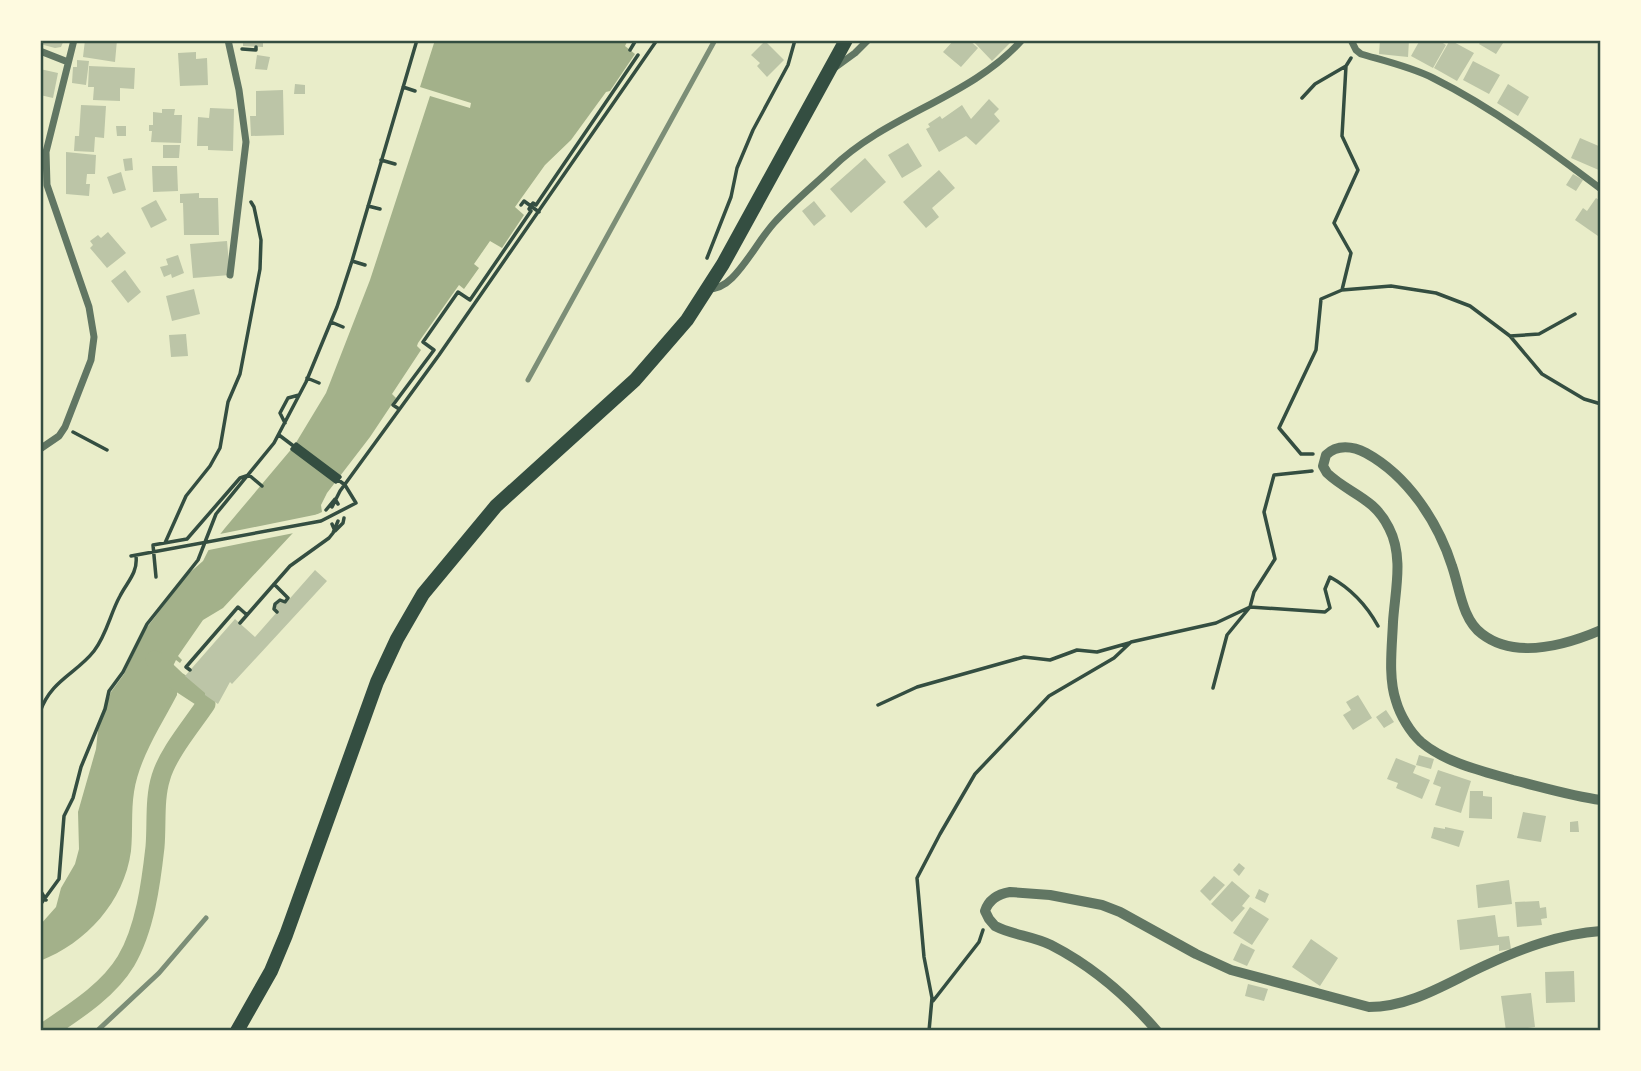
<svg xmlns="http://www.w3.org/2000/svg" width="1641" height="1071" font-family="Arial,sans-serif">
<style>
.water{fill:#a3b18a}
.pier{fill:#e9edc9}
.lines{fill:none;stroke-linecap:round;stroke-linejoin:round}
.canal{stroke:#a3b18a;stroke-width:19}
.building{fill:#bcc5a7}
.path{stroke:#344e41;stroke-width:3.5}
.minor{stroke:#617663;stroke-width:7}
.tertiary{stroke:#617663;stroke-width:10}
.primary{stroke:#344e41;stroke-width:14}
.rail{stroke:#7c8e77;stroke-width:5}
.neatline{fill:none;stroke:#344e41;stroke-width:2.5}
</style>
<rect width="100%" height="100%" fill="#e9edc9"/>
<path class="water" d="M435,40H628L625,46L635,54L610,91L606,92L571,140L545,165L515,207L524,215L502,248L490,241L474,264L479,268L464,289L459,285L418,343L417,346L421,350L392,394L396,398L370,437L327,493L321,505L322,512L305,520L223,608L203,620L178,656L182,660L180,663L176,660L170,672L177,688V695C162,724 139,758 134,792C131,811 133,832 131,851C124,902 86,943 40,961V925L56,907L61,888L75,864L79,849L78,812L96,749L98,730L111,692L124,674L145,630L187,575L203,561L210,547L225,528L294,446L326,393L370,280L430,96L470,108L471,103L420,87Z"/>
<path class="pier" d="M319,514L320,517L308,523L299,532L204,551L215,535Z"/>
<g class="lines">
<path class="canal" d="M155,660L177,681L203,698
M46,1031C74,1012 108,991 126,961C145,929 151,883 155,847C157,824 154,799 161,777C168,753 192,725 206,704"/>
</g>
<path class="building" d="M40,40H64L61,47L55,48L40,44Z
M85,40H117L115,62L83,57Z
M243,40H263V47L243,46Z
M954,40H969L978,48L961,67L943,52Z
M972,40H1013L992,61Z
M1380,40H1409L1408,57L1379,54Z
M1420,40H1438L1446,45L1433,68L1411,56Z
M1450,40L1474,53L1457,81L1434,68Z
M1482,40H1505L1496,54L1479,44Z
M765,41L784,60L767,77L757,66L760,63L751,55Z
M196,52V59L207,58L208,85L180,86L178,53Z
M257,55L270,57L267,70L255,69Z
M77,60L89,61L86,85L72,83L73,67H77Z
M1473,61L1500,75L1489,94L1463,80Z
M89,66L135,68L134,89L120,88V101L93,100L94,87H88Z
M40,69L58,73L53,98L40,95Z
M295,84L305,85V94H294Z
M1508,84L1529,97L1518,116L1497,103Z
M283,90L284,135L251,136L250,116H256V91Z
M989,99L999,109L994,114L1000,121L976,145L966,136L939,152L926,129L930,127L928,124L940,116L942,119L962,105L971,119Z
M81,105L106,106L104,138L95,137L94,152L74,151L75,136H79Z
M210,108L234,109L233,151L208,150V146H197L198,117L209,118Z
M162,109H175L174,115H182L181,143L151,142L152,131H149V125H153V112L162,113Z
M116,126H126V136H117Z
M1580,138L1601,147V171L1571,158Z
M908,143L922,166L902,178L888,155Z
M163,145H180L179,158H163Z
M66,152L96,155L95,174H87L86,184H90L89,196L66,194Z
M132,158L133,170L125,171L123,159Z
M865,158L886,182L851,213L830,189Z
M152,166H177L178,191L153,192Z
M939,170L955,188L932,208L939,217L926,228L903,202Z
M121,172L126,190L113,194L107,177Z
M1573,174L1583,180L1576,191L1566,185Z
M199,193V198H218L219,235H184L183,203H180V194Z
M1596,198L1601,201V233L1598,236L1575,220L1583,208L1587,211Z
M156,200L167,220L151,228L141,208Z
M814,201L826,216L814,226L802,211Z
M108,232L126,253L107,268L90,248L93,245L90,241L98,235L101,238Z
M227,241L230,275L193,278L190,244Z
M178,255L184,273L172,278L171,274L164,277L160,267L168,265L166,259Z
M125,270L141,292L128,303L111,281Z
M194,289L200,314L172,321L166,296Z
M186,334L188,356L171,357L169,335Z
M315,570L327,581L232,684L230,682L218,704L205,695V693L185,676L235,619L255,637L277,612L275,605L282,601L285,604Z
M1358,695L1372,718L1353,730L1343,715L1351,710L1346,702Z
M1386,710L1394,722L1384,728L1376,717Z
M1419,755L1434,759L1431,769L1416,765Z
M1396,758L1416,766L1413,773L1430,780L1422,799L1396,788L1398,783L1387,779Z
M1438,770L1471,781L1461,813L1435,805L1441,787L1433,784Z
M1470,791H1483V796L1492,797V819L1469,818Z
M1523,812L1546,816L1541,842L1517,838Z
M1578,821L1579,832H1570V822Z
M1434,827L1445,829V827L1464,831L1459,847L1431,838Z
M1239,863L1245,868L1239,876L1233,870Z
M1214,876L1225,885L1210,901L1200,891Z
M1509,880L1512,904L1478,908L1476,885Z
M1232,881L1250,896L1242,906L1245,908L1232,922L1211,904Z
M1259,889L1269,894L1265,903L1255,898Z
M1539,901L1540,908L1546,907L1547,918L1541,919L1542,925L1517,927L1515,902Z
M1250,907L1269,919L1252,945L1233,933Z
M1495,915L1498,937L1509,936L1511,949L1499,951V945L1460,950L1457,920Z
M1311,939L1338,958L1320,986L1292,967Z
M1241,943L1255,950L1247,966L1233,960Z
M1574,971L1575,1002L1546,1003L1545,972Z
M1248,984L1268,989L1264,1001L1245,996Z
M1531,993L1535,1027L1506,1031L1501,996Z"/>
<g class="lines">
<path class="path" d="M242,49L256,50V47
M630,50L636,40
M403,87L415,91
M1302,98L1315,84L1346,66
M381,160L395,164
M521,205L524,201L539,212
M368,206L380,209
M707,258L731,197L737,168L753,130L788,65L795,40
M352,261L365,265
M1342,290L1391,286L1436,293L1470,306L1510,336L1542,374L1584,399L1601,404
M331,322L343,327
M1510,336L1539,334L1575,314
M307,378L319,383
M399,409L393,405L434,350L423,342L458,292L470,300L531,211L529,209L533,203L536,205L638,55
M285,423L280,413L288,398L299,395
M73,432L107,450
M296,444L340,477L336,482L292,449Z
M1313,454H1301L1279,428L1316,350L1321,299L1342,290L1351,253L1334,223L1358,170L1342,136L1346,66L1351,58
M332,507L340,491L439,355L657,40
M326,510L335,499L338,504
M332,524L335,531L343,523L344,518
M165,543L186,496L210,466L220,448L228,402L240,374L260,269L261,240L254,207L251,202
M131,556L321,521L356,503L345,485L279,435
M156,577L153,545L187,539L240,478L249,475L262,486
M274,584L288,598L285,602L280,600L275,604L274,609L277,612
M247,615L290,566L329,538L333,533L338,521
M190,670L186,667L238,607L247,615L240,623
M1213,688L1227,635L1250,607L1325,612L1330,608L1325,589L1330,577C1350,588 1367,606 1378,626
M878,705L917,687L1024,657L1050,660L1077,650L1097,652L1129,643
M40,712C51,680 76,674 94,651C107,634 110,614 120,596C127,582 138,573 136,556
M40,890L46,900
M40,905L59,879L64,816L73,798L81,767L105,709L109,691L123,672L147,624L198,560L216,514L274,443L306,382L337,307L352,261L417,40
M933,1001L979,942L983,930
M929,1031L932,998L924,957L917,878L940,834L975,774L1049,696L1114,658L1131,642L1216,623L1250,607L1254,592L1275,559L1264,512L1274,475L1312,471"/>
<path class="minor" d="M228,40L239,90L246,142L230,275
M1351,40L1356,50L1361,54C1385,61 1411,67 1433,78C1493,108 1548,149 1601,189
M40,51L68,62
M833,69L855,53L868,40
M708,289C717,289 725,285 732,278C748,262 759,240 774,223C792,203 813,186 832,168C887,114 970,98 1022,40
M40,449L59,436L65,427L91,360L94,337L89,307L47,185L46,152L74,40"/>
<path class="tertiary" d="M1601,630C1566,645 1516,660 1482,634C1462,619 1460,589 1452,566C1438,522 1408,476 1366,453C1353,446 1337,444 1326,455L1323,466L1327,473C1349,494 1374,497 1389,528C1404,557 1395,591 1393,622C1392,647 1388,677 1396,701C1400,715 1410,732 1421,742C1446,763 1482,771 1513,780C1542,787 1571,796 1601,800
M1157,1031C1127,996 1092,966 1051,945C1033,936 1012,935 995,926L989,919L985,911C989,899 998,894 1010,892L1050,895L1102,905L1120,912L1196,954L1231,970L1369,1007C1412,1007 1448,982 1486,965C1523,948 1560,934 1601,931"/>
<path class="primary" d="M237,1031L271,971L286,935L377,682L397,639L423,594L496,506L635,380L687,320L723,264L846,40"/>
<path class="rail" d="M528,380L715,40
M97,1031L159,973L206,918"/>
</g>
<rect width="1641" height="1071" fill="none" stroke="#fefae0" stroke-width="84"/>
<rect x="42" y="42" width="1557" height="987" class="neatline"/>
</svg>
